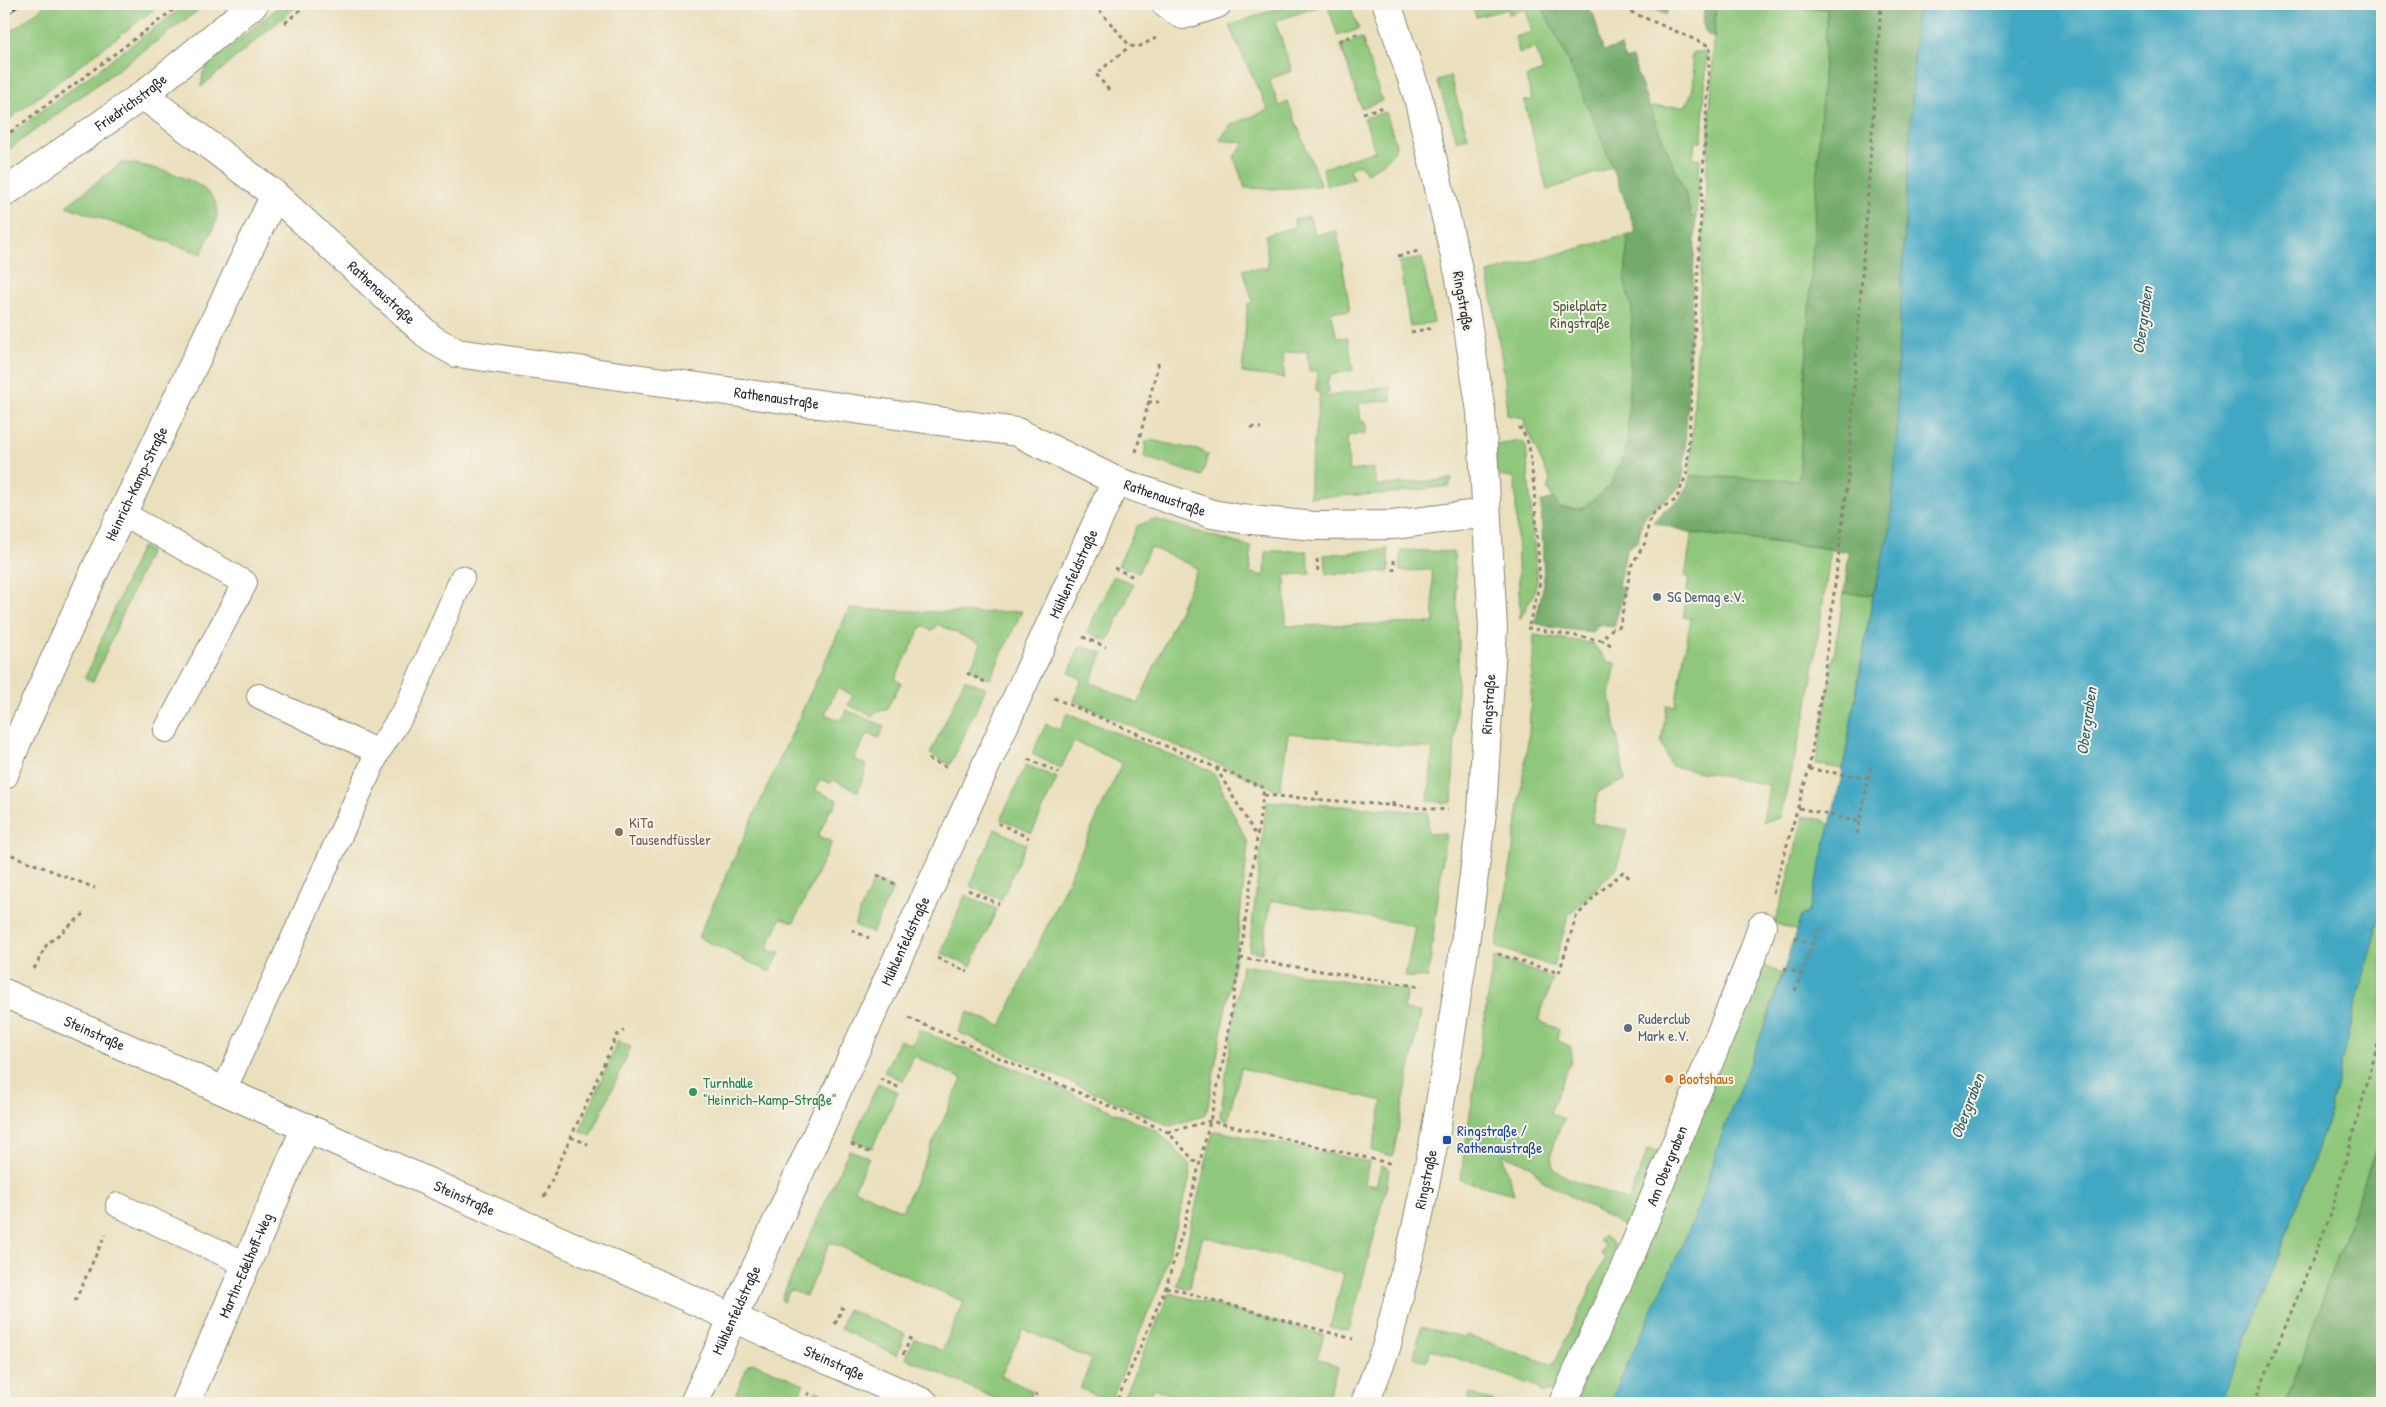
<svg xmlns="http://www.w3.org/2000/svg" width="2386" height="1407" font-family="'Patrick Hand',sans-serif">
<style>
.green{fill:#8fc77b;stroke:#5d7953}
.forest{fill:#73ac6b;stroke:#4f6c4b}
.water{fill:#42a7c2;stroke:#366976}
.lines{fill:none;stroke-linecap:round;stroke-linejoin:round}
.lane-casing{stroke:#8a8674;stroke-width:26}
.street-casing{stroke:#8a8674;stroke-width:30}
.secondary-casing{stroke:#8a8674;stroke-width:30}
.path{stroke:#8a8674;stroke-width:3;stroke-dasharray:4 4;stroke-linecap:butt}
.lane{stroke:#fff;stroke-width:24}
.street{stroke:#fff;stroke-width:28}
.secondary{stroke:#fff;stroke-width:28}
.rail-casing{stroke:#2b2b2b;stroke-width:5.5}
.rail{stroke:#f7f3e8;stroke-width:4;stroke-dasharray:11;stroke-linecap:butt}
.service-dot{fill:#5c6f8a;stroke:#f7f3e8;stroke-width:2}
.education-dot{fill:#8d6e63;stroke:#f7f3e8;stroke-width:2}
.food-dot{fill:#e8710a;stroke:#f7f3e8;stroke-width:2}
.leisure-dot{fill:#2e9e5b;stroke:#f7f3e8;stroke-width:2}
.transit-dot{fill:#1a4fb4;stroke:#f7f3e8;stroke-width:2}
.labels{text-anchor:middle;stroke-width:4;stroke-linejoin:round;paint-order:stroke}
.street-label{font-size:15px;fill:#2b2b2b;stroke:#f7f3e8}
.park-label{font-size:15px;fill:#495a43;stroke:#f7f3e8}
.service-label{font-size:15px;fill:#4e5e75;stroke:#f7f3e8;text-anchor:start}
.education-label{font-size:15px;fill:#785e54;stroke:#f7f3e8;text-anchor:start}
.food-label{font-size:15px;fill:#c56008;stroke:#f7f3e8;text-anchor:start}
.leisure-label{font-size:15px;fill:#27864d;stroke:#f7f3e8;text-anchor:start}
.transit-label{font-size:15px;fill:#164399;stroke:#f7f3e8;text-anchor:start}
.water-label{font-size:16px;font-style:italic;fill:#345d67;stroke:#f7f3e8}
</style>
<rect width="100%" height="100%" fill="#f7f3e8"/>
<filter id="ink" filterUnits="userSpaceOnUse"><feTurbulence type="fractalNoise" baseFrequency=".02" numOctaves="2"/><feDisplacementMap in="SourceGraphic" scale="10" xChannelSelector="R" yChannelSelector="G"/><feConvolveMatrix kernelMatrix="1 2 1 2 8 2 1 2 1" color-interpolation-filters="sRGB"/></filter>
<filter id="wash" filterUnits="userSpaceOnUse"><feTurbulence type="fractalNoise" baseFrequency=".0096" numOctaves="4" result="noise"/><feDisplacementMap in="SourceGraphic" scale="20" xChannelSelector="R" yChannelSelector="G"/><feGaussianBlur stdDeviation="1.12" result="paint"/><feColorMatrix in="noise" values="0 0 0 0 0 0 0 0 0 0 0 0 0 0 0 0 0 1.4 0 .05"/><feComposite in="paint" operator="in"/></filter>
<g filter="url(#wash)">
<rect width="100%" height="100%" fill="#eae0be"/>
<path class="green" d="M47,4H161L4,123V37Z
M187,4H207L4,153V139Z
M282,4H299L201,87L203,73L207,66Z
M1289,4H1349L1359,29L1338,36L1327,4L1275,21L1292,71L1269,79L1279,106L1288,102L1321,186L1271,189L1245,188L1234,157L1245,143L1220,140L1230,125L1268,110L1229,26Z
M1472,4H1541L1574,71L1613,167L1547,190L1524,101L1532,100L1526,77L1543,71L1536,48L1519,53L1515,37L1532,32L1526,9L1509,14L1508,9L1476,17Z
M1716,4L1827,9L1799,480L1690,476Z
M1362,38L1382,101L1361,108L1341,45Z
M1694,52H1704L1707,55L1702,142H1695L1693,158L1700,159L1696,216L1691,217L1686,195L1649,107L1685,106C1695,90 1696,76 1691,58Z
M1450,76L1468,137L1457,141L1437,80Z
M1386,112L1396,145C1394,158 1377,167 1366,174L1360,164L1350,169L1354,179L1326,186L1323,168L1375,151L1364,118Z
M121,163C144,163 218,180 217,211C217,225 206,242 201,254L66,206Z
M1309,216L1316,235L1337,231L1350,311H1331L1337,338L1348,337L1353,370L1331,375L1327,382L1329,392L1324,397L1390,386L1391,400L1359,404L1361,422L1366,421V433L1347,436L1349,471L1373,468L1377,486L1452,479L1449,486L1384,494L1310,497V472L1320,394L1316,391L1318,370L1309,372L1307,351L1283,353L1284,378L1242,373L1247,310L1248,304L1253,302L1243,269L1268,268L1266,235L1295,227L1294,220Z
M1628,235L1625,284L1632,308L1627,449L1610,486L1582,509L1560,508L1547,489L1550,480L1525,426L1524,418L1507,415L1505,380L1488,273Z
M1422,258L1434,322L1410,327L1399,262Z
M1151,440L1202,451L1208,454L1202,476L1144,457L1146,441Z
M1522,441L1526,446L1537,579L1534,593L1520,619L1515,478L1499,476L1495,469V445Z
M1154,519L1251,547L1250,573L1265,576L1266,551H1307L1310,574L1285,575L1286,626L1434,623L1432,570L1400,571L1401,550L1454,552L1459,643L1452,803L1428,801L1433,749L1288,733L1280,791L1074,701L1082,679L1069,673L1080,646L1103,653L1090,682L1138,704L1198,568L1150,547L1138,573L1118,565L1137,526Z
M1692,533L1831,549L1808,704L1780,818L1763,822L1769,785L1671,766L1661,742L1667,705L1675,706L1691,618L1683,617L1689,578L1685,577Z
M141,547L150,551L93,682L85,678Z
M1388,549L1389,572L1327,574L1324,555Z
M1113,576L1134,584L1108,641L1087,632Z
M1844,593L1873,595L1843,769L1816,764Z
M849,609L969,613L1022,611L990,679L970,669L981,644L937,624L933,631L922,626L895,679L901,683L886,710L879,711L872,716L848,705L853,695L837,688L825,714L841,721L846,710L884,726L879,738L867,734L854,759L867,766L858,792L834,780L830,783L821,779L815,790L837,800L834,808H831L818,836L832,842L794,922L781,918L767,949L776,953L781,951L770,972L698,937Z
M1534,635L1592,643L1608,662L1616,663L1610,695L1625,780L1598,792L1592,823L1627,830L1617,868L1568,916L1554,967L1496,947L1510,870L1529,733Z
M965,679L986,688L950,765L930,754Z
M1067,713L1209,770L1215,775L1248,844L1247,855L1236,952L1207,1111L1203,1116L1170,1126L958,1032L968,1012L1001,1026L1122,763L1074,741L1061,768L1032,754L1046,724L1060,730Z
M1026,765L1057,778L1032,833L1001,819Z
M1267,801L1428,812V834L1446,833L1428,978L1405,977L1415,926L1271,900L1262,953L1249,951Z
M1803,816L1823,820L1830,825L1809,912L1801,917L1797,931L1774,923L1787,885Z
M995,829L1026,844L1001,900L970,886Z
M874,880L893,889L872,933L854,925Z
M965,895L997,909L971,966L941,953Z
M2382,908V1131L2286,1403H2222L2277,1260L2330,1113L2350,1025Z
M1494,957L1553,978L1538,1021L1559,1029L1557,1040L1571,1047V1061L1550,1113L1564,1119C1558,1133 1546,1153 1554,1168C1560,1178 1616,1196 1629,1201L1648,1149L1661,1152L1629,1222L1625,1227L1542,1180L1531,1166L1502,1154L1514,1194L1460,1180Z
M1758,963L1782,974L1749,1070L1727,1120L1694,1219L1610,1403H1575Z
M1242,965L1407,990L1403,1010L1421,1012L1393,1156L1372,1151L1383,1101L1241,1068L1227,1122L1220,1117Z
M919,1030L1023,1072L1159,1132L1189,1164L1191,1174L1160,1285L1110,1402L1080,1388L1092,1360L1023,1329L1001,1376L1033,1391L1027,1403H1005L906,1358L914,1338L942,1351L964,1302L830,1242L806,1296L790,1290L784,1302L782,1301V1297L849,1150L869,1157L854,1189L902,1211L962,1079L914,1056L903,1081L884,1072L900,1040L913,1045Z
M618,1041L631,1047L591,1136L580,1131Z
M878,1083L898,1092L872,1148L853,1140Z
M1217,1131L1369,1162L1364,1184L1376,1186L1381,1165L1389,1168L1386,1191L1349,1331L1330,1327L1344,1274L1203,1236L1189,1289L1177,1285L1213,1133Z
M1604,1236C1614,1241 1617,1248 1617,1259L1560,1389L1542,1393L1538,1387L1431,1349L1426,1362L1414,1357L1421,1327L1464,1337L1466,1335L1553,1365L1605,1259L1601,1254L1605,1246L1599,1241Z
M1170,1293L1324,1335L1317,1358L1338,1367L1326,1403H1189L1154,1388L1147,1403H1121Z
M847,1309L905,1334L897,1355L840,1329Z
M754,1363L804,1384L795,1403H779L763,1396L760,1403H732L748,1365Z
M816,1391L845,1403H810Z
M1470,1393L1497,1403H1467Z"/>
<path class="forest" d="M1541,4H1583L1594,15L1603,51L1621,46L1625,60L1632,58L1649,107L1686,195L1691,217L1696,216L1684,471L1681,484L1675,492L1647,514L1642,522L1638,541L1627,548L1618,586L1625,588L1614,627L1599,625L1592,632L1554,628L1535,623L1544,583L1541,502L1553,498L1560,508L1582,509L1610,486L1627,449L1632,308L1625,284L1628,235L1636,232C1609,153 1577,78 1541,4Z
M1643,4H1670L1666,15Z
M1673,4H1716L1714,38C1699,33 1704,20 1704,7Z
M1717,4H1917L1898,358L1897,441L1890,531L1873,595L1844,593L1849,552L1813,546L1692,533L1653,522C1672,499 1682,509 1690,476L1799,480L1827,9Z
M2382,1131V1403H2286Z"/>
<path class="water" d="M1917,4H2382V908L2350,1025L2330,1113L2277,1260L2222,1403H1610L1694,1219L1727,1120L1771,1010L1801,916L1809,912L1842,775L1873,595L1890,531L1897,441L1898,358Z"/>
</g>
<g filter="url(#ink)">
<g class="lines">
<defs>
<path id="lane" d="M122,513L245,583L166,730
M259,696L378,752
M224,1090L378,752L407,707L462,578
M118,1205L246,1264"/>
<g id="street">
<path d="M1166,4L1183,15L1217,4"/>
<path id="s1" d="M143,95L275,195L432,339L457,353L1017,432L1116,481L1212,514L1241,519L1315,526L1393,525L1486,513"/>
<path id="s2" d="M4,775L17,742L98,564L275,195"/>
<path id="s3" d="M4,993L924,1403"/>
<path id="s4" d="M186,1403L306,1127"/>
<path id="s5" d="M694,1403L1116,481"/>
<path id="s6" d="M1365,1403L1386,1348L1415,1233L1435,1136L1465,943L1482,813L1493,628L1481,411L1467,322L1460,278L1418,97L1387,4"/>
<path id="s7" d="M1563,1403L1632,1252L1753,954L1762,926"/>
</g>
<g id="secondary">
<path id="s8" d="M4,193L143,95L254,4"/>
</g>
</defs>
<use href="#lane" class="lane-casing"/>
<use href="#street" class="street-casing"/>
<use href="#secondary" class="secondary-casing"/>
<path class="path" d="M1094,4L1130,46L1138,47L1156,38
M1631,12L1632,4
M285,23L307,4
M1339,41L1359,33
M1109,90L1096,74L1130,46
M1363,113L1384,107
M4,137L181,4
M1398,256L1419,251
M1411,332L1433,328
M1148,402H1159
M1251,427L1261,428
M1518,428L1522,429L1529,445L1534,488L1540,582L1529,625
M1136,452L1159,361
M1317,559L1318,574
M1394,560V571
M1114,568L1136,578
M1527,628L1601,640
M1083,637L1106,647
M1611,645L1601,640L1612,629L1620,626L1631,566L1645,543L1649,521L1655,511L1676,500L1687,473L1710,46L1631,12L1619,4
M967,673L985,682
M1054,698L1264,788L1240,958L1223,1062L1210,1121L1184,1227L1166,1287L1116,1403
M928,759L946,767
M1028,759L1059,773
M1216,768L1257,837
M1809,769L1869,778
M1317,791L1318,800
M1264,795L1448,810
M1393,806V799
M1799,808L1860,822
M998,823L1029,838
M1857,834L1871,766
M4,852L95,888
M877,875L895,884
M968,890L999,904
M1773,893L1809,769L1824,676L1848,476L1881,4
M852,930L869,938
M1795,937L1813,945
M1498,954L1559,973L1576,917L1595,896L1623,872L1632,880
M937,958L968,972
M1240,958L1422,987
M1784,968L1802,974
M34,969L47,944L84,914
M1795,991L1819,927
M909,1018L1168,1132L1198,1165
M880,1079L900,1088
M1168,1132L1210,1121L1393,1164
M571,1137L588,1144
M851,1144L871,1153
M544,1197L617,1035L624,1031
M1166,1287L1353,1339
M75,1301L105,1235
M835,1324L843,1307
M903,1355L911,1337
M804,1403L810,1391
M1032,1403L1037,1393
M2254,1403L2330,1217L2382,1030"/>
<use href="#lane" class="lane"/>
<use href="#street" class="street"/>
<use href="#secondary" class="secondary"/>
<defs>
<path id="rail" d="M4,14L18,4"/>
</defs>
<use href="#rail" class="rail-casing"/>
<use href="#rail" class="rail"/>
</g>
</g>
<g class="service-dot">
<circle cx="1657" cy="597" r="5"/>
<circle cx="1628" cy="1028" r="5"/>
</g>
<circle class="education-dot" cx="619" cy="832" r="5"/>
<circle class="food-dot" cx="1669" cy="1079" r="5"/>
<circle class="leisure-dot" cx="693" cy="1092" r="5"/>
<rect class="transit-dot" x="1442" y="1135" width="10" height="10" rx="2.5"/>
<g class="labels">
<g class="street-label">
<text dy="5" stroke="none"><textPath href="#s8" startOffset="156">Friedrichstraße</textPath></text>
<text dy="5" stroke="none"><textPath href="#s1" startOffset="310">Rathenaustraße</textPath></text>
<text transform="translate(1463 301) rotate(80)" y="5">Ringstraße</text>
<text dy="5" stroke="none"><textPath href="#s1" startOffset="730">Rathenaustraße</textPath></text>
<text dy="5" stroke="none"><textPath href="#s2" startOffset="320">Heinrich-Kamp-Straße</textPath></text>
<text dy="5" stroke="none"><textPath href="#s1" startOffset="1135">Rathenaustraße</textPath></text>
<text dy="5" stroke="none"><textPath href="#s5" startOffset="912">Mühlenfeldstraße</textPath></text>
<text dy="5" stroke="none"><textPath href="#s6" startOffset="712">Ringstraße</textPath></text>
<text dy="5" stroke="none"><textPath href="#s5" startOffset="508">Mühlenfeldstraße</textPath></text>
<text dy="5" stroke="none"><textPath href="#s3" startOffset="99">Steinstraße</textPath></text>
<text dy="5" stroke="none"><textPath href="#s7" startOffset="259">Am Obergraben</textPath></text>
<text dy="5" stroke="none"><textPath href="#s6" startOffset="232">Ringstraße</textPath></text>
<text dy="5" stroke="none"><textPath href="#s3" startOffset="504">Steinstraße</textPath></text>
<text dy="5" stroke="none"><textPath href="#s4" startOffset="150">Martin-Edelhoff-Weg</textPath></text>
<text dy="5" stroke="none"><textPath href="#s5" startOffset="102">Mühlenfeldstraße</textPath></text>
<text dy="5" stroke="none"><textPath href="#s3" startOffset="909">Steinstraße</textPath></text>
</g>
<g class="park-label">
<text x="1580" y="311">Spielplatz<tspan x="1580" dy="17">Ringstraße</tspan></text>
</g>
<g class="service-label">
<text x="1667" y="602">SG Demag e.V.</text>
<text x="1638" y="1024">Ruderclub<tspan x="1638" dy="17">Mark e.V.</tspan></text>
</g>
<g class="education-label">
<text x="629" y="828">KiTa<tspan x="629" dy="17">Tausendfüssler</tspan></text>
</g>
<g class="food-label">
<text x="1679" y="1084">Bootshaus</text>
</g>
<g class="leisure-label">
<text x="703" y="1088">Turnhalle<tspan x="703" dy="17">"Heinrich-Kamp-Straße"</tspan></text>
</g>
<g class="transit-label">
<text x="1457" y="1136">Ringstraße /<tspan x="1457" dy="17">Rathenaustraße</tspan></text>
</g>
<g class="water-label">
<text transform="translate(2142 320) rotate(-82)" y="6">Obergraben</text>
<text transform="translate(2086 721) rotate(-82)" y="6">Obergraben</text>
<text transform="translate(1967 1106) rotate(-69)" y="6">Obergraben</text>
</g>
</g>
<rect width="2386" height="1407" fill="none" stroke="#f7f3e8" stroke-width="20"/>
</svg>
